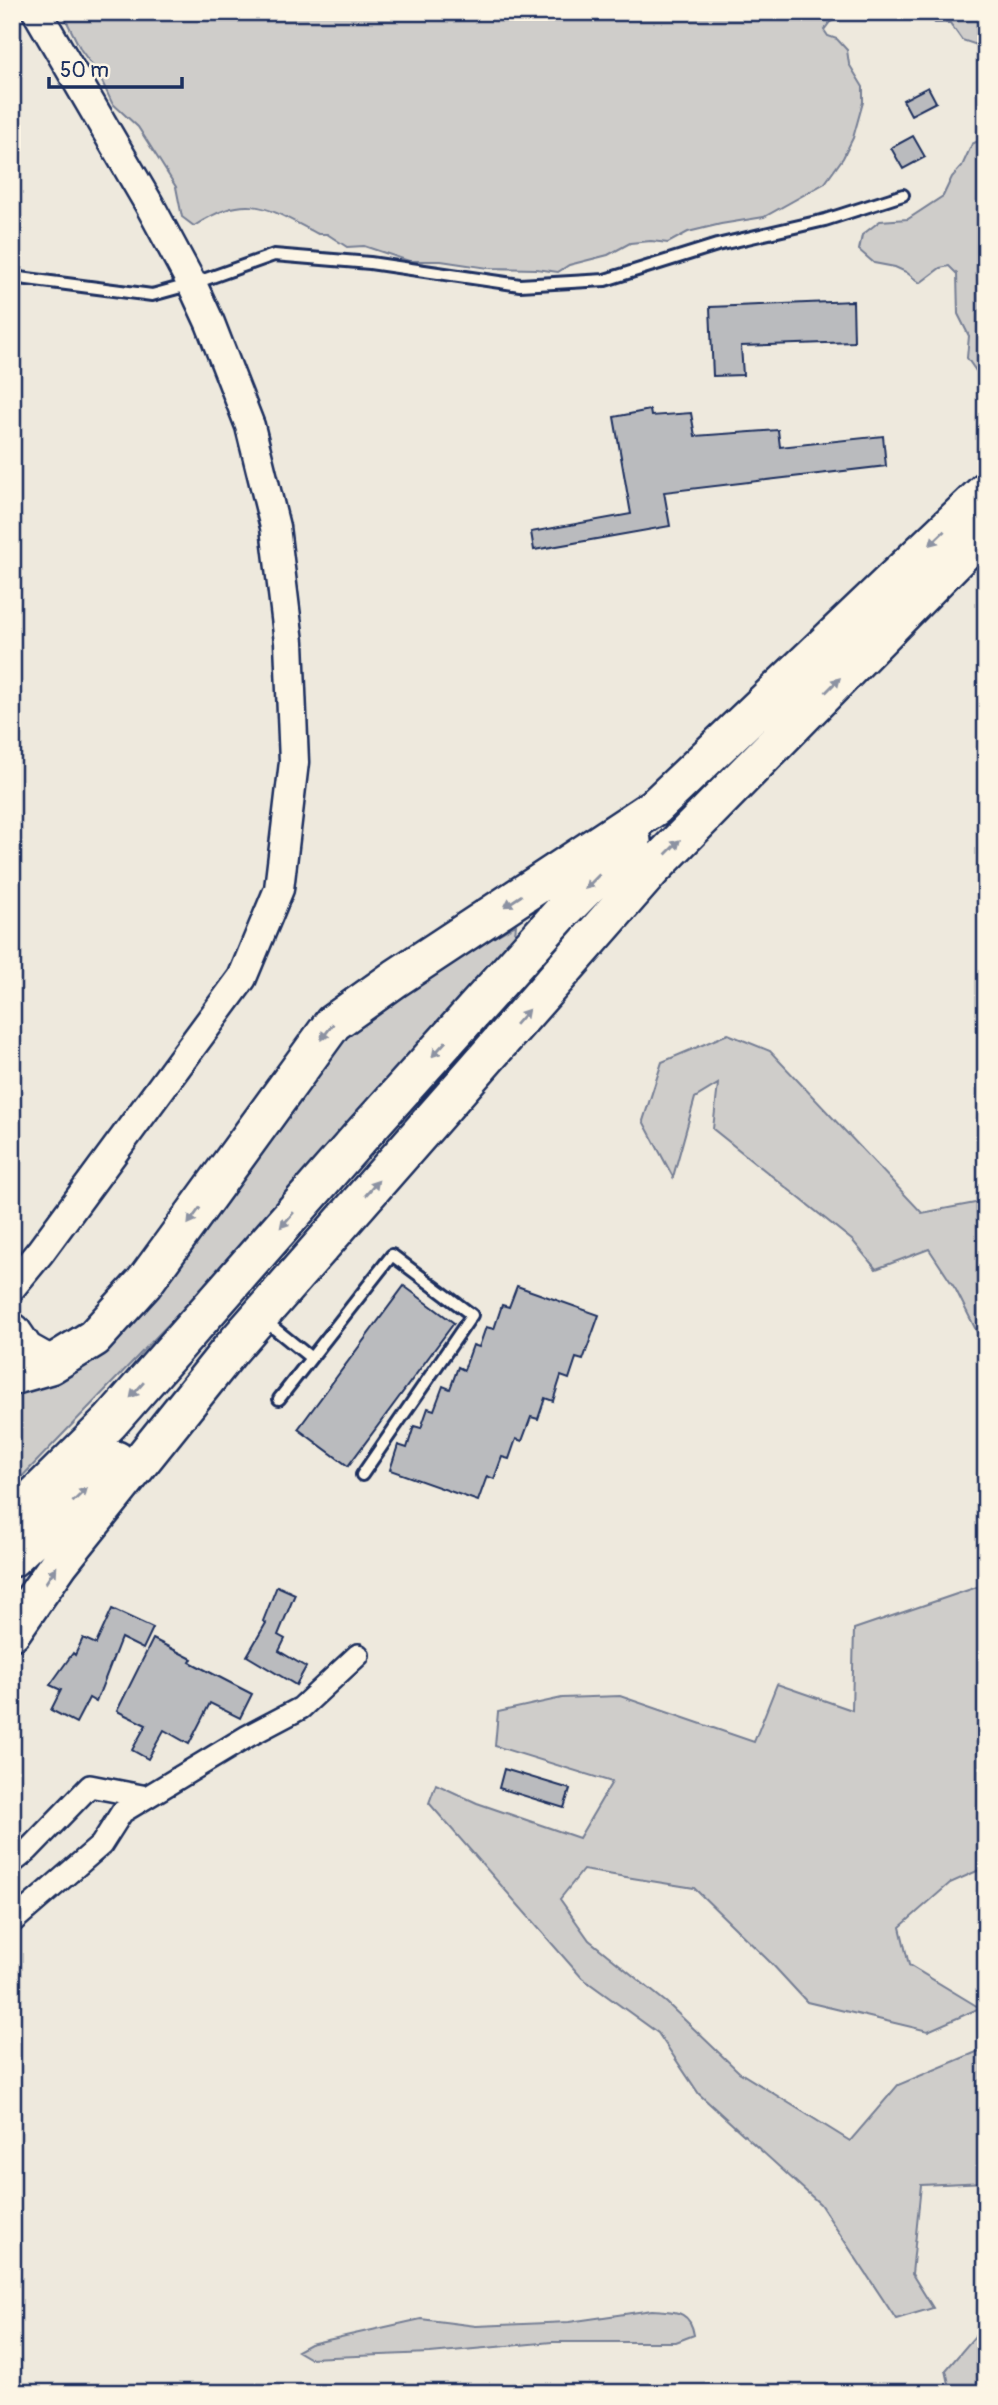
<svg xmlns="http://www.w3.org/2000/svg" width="998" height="2405" font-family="Pangolin,sans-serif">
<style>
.green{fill:#cfcdca;stroke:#757e94;stroke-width:2}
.building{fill:#babbbe;stroke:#1b2f5e;stroke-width:2}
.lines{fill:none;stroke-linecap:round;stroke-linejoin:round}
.lane-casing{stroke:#1b2f5e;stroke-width:16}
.street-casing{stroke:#1b2f5e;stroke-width:26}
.secondary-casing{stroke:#1b2f5e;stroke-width:33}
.highway-casing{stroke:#1b2f5e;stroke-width:42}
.lane{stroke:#fcf5e5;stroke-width:10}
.street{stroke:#fcf5e5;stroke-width:21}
.secondary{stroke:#fcf5e5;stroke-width:28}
.highway{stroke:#fcf5e5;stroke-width:37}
.oneway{fill:#8c92a2}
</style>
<rect width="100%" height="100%" fill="#eee9dd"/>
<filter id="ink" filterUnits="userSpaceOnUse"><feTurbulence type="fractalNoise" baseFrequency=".0143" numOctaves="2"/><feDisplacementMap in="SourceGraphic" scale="14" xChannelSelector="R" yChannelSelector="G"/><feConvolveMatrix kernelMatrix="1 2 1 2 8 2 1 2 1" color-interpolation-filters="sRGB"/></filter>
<g filter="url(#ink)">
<path class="green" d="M62,12H851L830,22L824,30L828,36L837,39L847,50L849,64L863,87V102L853,138L843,158L825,183L764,217L721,224L688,232L668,243L651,241L630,243L608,255L569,265L558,272L536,269L488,268L441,261H409L364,246L347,247L327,234H318C266,207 248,191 194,226L182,217L176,187L161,163L138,127L112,103L99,75L81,50Z
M925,12H986V40L977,45L962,40L950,23H935Z
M986,137V380L983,381L967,358L969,336L958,314L957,274L949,266L940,268L920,283L906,272L895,267L874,263L859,250L862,235L880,221L908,219L943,196L952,177L962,166L972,144Z
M516,925L514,943L493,970L188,1304L12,1487V1391L56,1380L369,1007Z
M728,1034L770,1051L922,1213L986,1201V1350L956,1290L929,1249L876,1269L853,1241L713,1129L718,1084L695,1098L673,1177L643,1121L662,1062Z
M986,1584V1867L950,1883L900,1927L909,1965L980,2008L928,2031L807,2002L771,1963L694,1888L583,1870L560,1899L589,1940L667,2003L739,2072L850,2141L898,2085L986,2048V2182L921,2185L912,2274L933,2308L896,2319L820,2204L699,2094L658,2033L582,1978L429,1803L436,1784L477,1803L579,1838L612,1782L495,1746L498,1712L562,1698L620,1696L754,1742L777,1684L852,1710L854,1629Z
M652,2310C674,2312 690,2309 694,2335L676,2342H552L430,2353L309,2358L297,2351L310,2344L421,2319L476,2326L569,2322Z
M975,2336L986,2337V2393H951L946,2370Z"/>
<path class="building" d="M928,87L936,102L911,115L903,100Z
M913,136L925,157L903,169L891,148Z
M853,301L854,342L741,346L743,375L713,376L710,307Z
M650,410L651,416L691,413L695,436L778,430L780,447L883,436L886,466L664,492L670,526L534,550L531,532L631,514L614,417Z
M404,1286L454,1323L348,1466L298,1429Z
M517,1286L599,1315L583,1360L576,1358L569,1379L561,1376L553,1401L545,1398L538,1419L531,1417L522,1441L516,1439L509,1459L502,1457L494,1479L487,1476L478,1501L390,1470L398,1445L407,1448L414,1426L421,1428L428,1408L434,1410L443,1386L450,1389L458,1367L464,1370L473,1345L479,1347L486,1327L494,1329L502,1305L509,1307Z
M277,1586L295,1594L278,1635L285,1639L279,1651L306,1667L296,1685L247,1656L266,1623L263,1621Z
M112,1609L153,1628L143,1649L121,1638L96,1702L89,1698L76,1723L51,1710L61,1690L50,1685L73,1653L75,1655L83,1638L96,1644Z
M153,1639L192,1659L190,1662L252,1694L240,1718L210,1703L189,1744L164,1730L148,1759L132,1750L146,1725L117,1711Z
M504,1769L570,1789L564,1808L499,1788Z"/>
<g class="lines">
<defs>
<path id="lane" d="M12,277L152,295L192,284L274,255L370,263L520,285L605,280L717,245L825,220L903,195
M264,1320L311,1358
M279,1399L392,1255L472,1315L362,1475"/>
<path id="street" d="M12,1863L28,1850L90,1786L147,1797
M12,1922L101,1845L122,1812L248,1736L301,1708L358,1655"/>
<path id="secondary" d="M12,1286L40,1252L242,978L279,889L294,762L289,642L275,527L250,426L210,323L192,284L149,204L37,12"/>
<path id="highway" d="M12,1332L25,1351L50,1365
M12,1376L50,1365L94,1338L144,1283L333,1023L396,978L655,807L986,491
M12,1519L110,1422L360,1137L562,912L632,841
M12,1558L116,1460
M12,1631L60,1562L230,1350L652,869L986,529"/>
</defs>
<use href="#lane" class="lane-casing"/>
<use href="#street" class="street-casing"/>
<use href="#secondary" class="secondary-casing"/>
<use href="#highway" class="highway-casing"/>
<use href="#lane" class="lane"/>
<use href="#street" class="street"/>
<use href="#secondary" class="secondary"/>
<use href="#highway" class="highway"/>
</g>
<defs><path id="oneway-solid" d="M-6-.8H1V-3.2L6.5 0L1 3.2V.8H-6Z" transform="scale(1.75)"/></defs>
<g class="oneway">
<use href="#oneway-solid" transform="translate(937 538) rotate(136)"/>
<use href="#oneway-solid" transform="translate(833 685) rotate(-45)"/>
<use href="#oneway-solid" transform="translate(673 847) rotate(-45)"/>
<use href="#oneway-solid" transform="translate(592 882) rotate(135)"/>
<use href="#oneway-solid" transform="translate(513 901) rotate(147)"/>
<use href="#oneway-solid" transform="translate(522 1017) rotate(-49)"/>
<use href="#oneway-solid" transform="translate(327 1032) rotate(127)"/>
<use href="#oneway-solid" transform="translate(439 1049) rotate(132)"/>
<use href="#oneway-solid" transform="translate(372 1188) rotate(-49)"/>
<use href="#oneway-solid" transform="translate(194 1216) rotate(126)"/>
<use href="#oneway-solid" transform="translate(287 1220) rotate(131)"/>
<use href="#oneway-solid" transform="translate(137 1390) rotate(131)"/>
<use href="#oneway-solid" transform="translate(80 1495) rotate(-44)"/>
<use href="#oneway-solid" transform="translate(51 1575) rotate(-56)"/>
</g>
</g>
<rect width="998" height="2405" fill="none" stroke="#fcf5e5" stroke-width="42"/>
<rect x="21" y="21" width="956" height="2363" fill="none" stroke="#1b2f5e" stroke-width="2.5" filter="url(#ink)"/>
<path d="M49 77v10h133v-10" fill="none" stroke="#1b2f5e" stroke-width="3.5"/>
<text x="60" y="77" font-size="21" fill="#1b2f5e" stroke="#fcf5e5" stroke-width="5" paint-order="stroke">50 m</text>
</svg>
